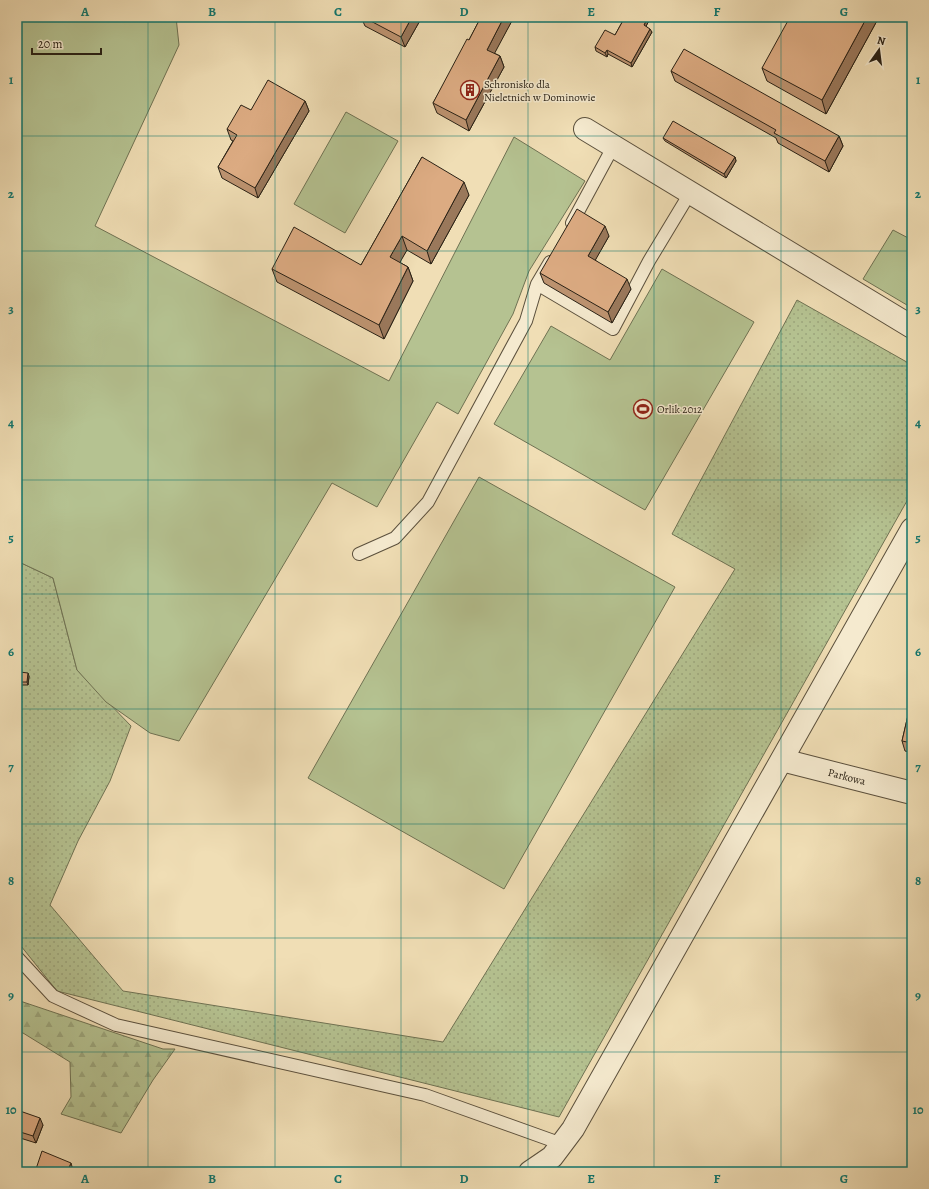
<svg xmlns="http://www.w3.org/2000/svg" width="929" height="1189" font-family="Alegreya,serif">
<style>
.grass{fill:url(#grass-dots);stroke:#6f7253}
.forest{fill:url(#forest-firs);stroke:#6f7253}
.park{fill:#b5c291;stroke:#6f7253}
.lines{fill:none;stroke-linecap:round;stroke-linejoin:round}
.lane-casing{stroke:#5b503d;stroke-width:14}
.street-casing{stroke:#5b503d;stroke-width:24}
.lane{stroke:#f5eacf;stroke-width:12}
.street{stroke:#f5eacf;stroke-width:22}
.wall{fill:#bd9370;stroke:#292115}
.shaded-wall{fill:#9a785b;stroke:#292115}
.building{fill:#dcab82;stroke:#292115}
.grid{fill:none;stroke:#0f766e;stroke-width:1;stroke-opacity:0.55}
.labels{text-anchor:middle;stroke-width:3;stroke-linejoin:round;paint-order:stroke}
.poi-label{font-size:11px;fill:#292115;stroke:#f5eacf;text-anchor:start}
.street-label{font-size:11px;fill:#292115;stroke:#f5eacf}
.neatline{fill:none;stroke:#0f766e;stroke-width:1.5}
.grid-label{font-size:13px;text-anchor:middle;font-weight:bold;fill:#0f766e}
</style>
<defs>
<pattern id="grass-dots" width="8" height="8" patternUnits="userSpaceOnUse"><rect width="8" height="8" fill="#b5c291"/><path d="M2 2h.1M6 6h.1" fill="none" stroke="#9ca67c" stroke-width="1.8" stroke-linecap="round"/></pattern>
<pattern id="forest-firs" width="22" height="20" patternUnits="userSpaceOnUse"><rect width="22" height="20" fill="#b5c291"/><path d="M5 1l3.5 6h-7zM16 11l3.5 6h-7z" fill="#9ca67c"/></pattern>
</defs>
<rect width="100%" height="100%" fill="#f0deb5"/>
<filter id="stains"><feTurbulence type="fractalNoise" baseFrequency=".005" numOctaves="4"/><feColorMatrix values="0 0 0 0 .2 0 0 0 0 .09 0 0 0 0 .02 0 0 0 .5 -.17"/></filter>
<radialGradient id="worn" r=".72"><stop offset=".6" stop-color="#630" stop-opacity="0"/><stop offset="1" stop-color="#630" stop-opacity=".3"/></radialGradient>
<path class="grass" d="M797,300L912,365V492L559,1117L57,991L17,941V561L53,578L77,670L131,726L110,781L78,841L50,905L123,991L443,1042L735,569L672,534Z"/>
<path class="forest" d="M17,1000L163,1049H175L153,1080L121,1133L61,1114L71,1097L70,1062L23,1033L17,1032Z"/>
<path class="park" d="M17,17H176L179,45L95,226L389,381L514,137L585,181L529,271L513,314L458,414L437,402L377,507L332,483L179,741L150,733L106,702L77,670L53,578L17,561Z
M346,112L398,141L345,233L294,204Z
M893,230L912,240V308L863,279Z
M662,269L754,322L645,510L494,424L551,326L610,360Z
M479,477L675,587L504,889L308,778Z"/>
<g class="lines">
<defs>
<path id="lane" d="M572,223L613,147
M537,284L613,329L649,261L690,193
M359,554L395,538L428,502L526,321L537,284L550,262
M17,957L53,996L116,1025L425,1095L562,1144"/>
<g id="street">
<path d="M585,129L912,327"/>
<path id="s1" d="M782,760L912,793"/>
<path d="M530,1172L552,1157L573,1129L912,529"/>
</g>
</defs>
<use href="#lane" class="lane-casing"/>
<use href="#street" class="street-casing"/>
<use href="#lane" class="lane"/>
<use href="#street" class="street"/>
</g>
<path class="wall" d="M361,17H422L405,47L365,26Z
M481,17H514L494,53L500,56L504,67L469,131L437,113L433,103L469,40Z
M625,17H651L646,26L652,32L632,67L608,54L607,57L596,51L595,47L615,35Z
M879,17L826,114L767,81L762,68Z
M671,71L839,136L843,146L829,172L778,143L776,138L675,81Z
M305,101L309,111L258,198L222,178L218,167L233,141L231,140L227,129L251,110Z
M663,138L735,157L736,161L726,178L665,141Z
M422,157L469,195L431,264L407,250L399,262L408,267L413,281L384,339L277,282L272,269L361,265Z
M609,236L595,260L631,289L612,323L544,283L540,273Z
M29,676L28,685H21L19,682Z
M912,698V753L905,751L902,741Z
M17,1110L43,1125L36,1143L17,1137Z"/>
<path class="shaded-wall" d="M412,17H422L405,47L401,37Z
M504,17H514L491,60L487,50Z
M648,17H651L645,28L644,25Z
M867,17H879L826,114L822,100Z
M650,29L652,32L632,67L631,63Z
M607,50L608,54L607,57L605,53Z
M500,56L504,67L469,131L466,120Z
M305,101L309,111L258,198L255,188Z
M839,136L843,146L829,172L825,161Z
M735,157L736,161L726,178L724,174Z
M464,182L469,195L431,264L427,251Z
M605,226L609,236L592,266L588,256Z
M402,236L407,250L395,271L390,257Z
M408,267L413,281L384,339L379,325Z
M627,279L631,289L612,323L608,312Z
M28,673L29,676L28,685L27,682Z
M40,1118L43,1125L36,1143L33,1136Z
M71,1163L73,1170L72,1172H67Z"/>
<path class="building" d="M363,17H412L401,37Z
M481,17H504L487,50L500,56L466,120L433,103L467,39L469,40Z
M625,17H648L644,25L650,29L631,63L607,50L605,53L595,47L605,30L615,35Z
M790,17H867L822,100L762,68Z
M684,49L839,136L825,161L774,133L776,130L671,71Z
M268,80L305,101L255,188L218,167L237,135L227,129L241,105L251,110Z
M673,121L735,157L724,174L663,138Z
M422,157L464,182L427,251L402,236L390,257L408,267L379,325L272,269L294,227L361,265Z
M577,209L605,226L588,256L627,279L608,312L540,273Z
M20,672L28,673L27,682H19Z
M912,698V743L902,741Z
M17,1110L40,1118L33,1136L17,1131Z
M42,1151L71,1163L67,1172H35Z"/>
<path class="grid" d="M148,17V1172M275,17V1172M401,17V1172M528,17V1172M654,17V1172M781,17V1172M17,136H912M17,251H912M17,366H912M17,480H912M17,594H912M17,709H912M17,824H912M17,938H912M17,1052H912"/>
<defs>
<symbol id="building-ring" viewBox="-11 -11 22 22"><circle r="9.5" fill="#f5eacf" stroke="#8f2418" stroke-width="1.5"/><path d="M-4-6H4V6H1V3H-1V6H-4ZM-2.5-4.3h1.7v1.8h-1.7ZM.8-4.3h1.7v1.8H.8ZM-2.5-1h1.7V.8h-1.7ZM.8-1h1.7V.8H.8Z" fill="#8f2418"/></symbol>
<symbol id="stadium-ring" viewBox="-11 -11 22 22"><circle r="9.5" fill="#f5eacf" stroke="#8f2418" stroke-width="1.5"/><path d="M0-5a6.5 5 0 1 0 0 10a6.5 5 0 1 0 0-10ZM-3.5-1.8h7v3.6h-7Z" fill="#8f2418"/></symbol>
</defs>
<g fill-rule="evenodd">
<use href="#building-ring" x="459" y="79" width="22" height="22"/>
<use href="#stadium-ring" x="632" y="398" width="22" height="22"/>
</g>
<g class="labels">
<g class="poi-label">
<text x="484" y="88">Schronisko dla<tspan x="484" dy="13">Nieletnich w Dominowie</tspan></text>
<text x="657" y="413">Orlik 2012</text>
</g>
<g class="street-label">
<text dy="4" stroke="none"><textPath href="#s1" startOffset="67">Parkowa</textPath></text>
</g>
</g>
<rect width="929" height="1189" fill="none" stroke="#f0deb5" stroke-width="44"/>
<g transform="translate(879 50) rotate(14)" stroke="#f5eacf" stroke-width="3" paint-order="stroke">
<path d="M0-3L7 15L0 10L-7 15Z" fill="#292115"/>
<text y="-6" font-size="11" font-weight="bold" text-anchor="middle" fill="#292115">N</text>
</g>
<path d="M32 48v6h69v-6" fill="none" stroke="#292115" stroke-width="2"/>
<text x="38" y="48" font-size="12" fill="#292115" stroke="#f5eacf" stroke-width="3" paint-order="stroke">20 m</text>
<rect x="22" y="22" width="885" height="1145" class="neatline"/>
<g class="grid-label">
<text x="85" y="16">A</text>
<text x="212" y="16">B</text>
<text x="338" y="16">C</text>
<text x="464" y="16">D</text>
<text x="591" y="16">E</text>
<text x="717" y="16">F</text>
<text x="844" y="16">G</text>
<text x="11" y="84">1</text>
<text x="918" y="84">1</text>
<text x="11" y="198">2</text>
<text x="918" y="198">2</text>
<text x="11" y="313">3</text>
<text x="918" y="313">3</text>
<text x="11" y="427">4</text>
<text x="918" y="427">4</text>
<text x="11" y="542">5</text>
<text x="918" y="542">5</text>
<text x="11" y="656">6</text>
<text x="918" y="656">6</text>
<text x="11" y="771">7</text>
<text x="918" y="771">7</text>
<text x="11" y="885">8</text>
<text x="918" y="885">8</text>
<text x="11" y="1000">9</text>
<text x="918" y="1000">9</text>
<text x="11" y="1114">10</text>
<text x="918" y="1114">10</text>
<text x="85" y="1183">A</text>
<text x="212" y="1183">B</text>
<text x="338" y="1183">C</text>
<text x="464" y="1183">D</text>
<text x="591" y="1183">E</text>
<text x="717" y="1183">F</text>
<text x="844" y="1183">G</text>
</g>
<rect width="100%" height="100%" filter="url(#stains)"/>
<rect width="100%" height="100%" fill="url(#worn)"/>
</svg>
